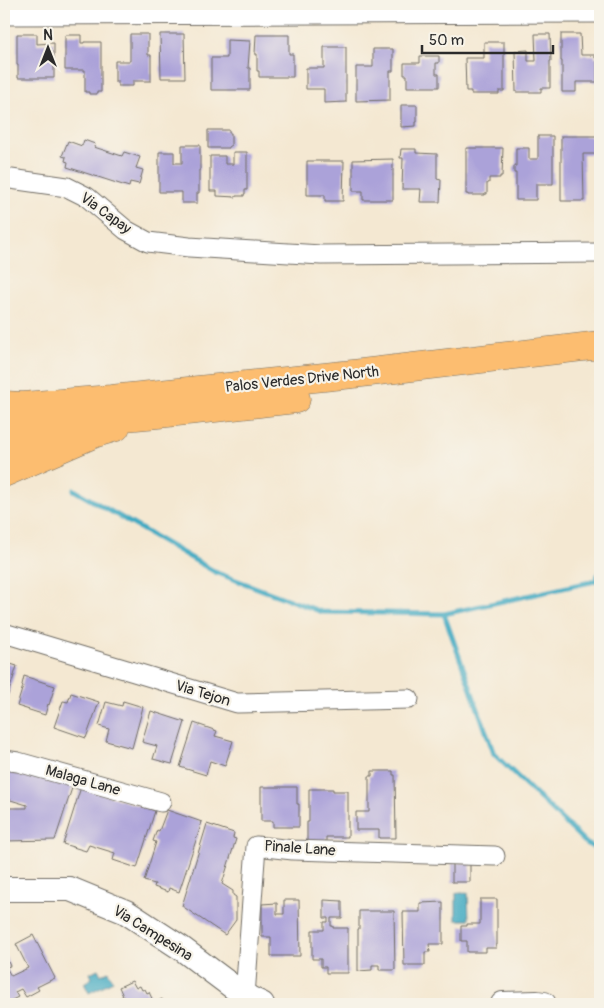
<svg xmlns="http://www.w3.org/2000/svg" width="604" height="1008" font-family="Pangolin,sans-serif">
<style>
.water{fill:#42aac2;stroke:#366a76}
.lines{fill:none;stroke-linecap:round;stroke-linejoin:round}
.stream{stroke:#42aac2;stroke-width:5}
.building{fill:#aba2d9}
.minor-casing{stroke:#716d65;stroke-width:21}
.tertiary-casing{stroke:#716d65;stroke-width:26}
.primary-casing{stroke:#716d65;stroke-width:29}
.minor{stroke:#fff;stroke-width:19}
.tertiary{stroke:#fff;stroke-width:24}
.primary{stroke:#fcbd6f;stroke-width:28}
.labels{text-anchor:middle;stroke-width:4.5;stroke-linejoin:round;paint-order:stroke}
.street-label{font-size:15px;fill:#2b2b2b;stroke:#f7f3e8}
</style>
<rect width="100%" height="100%" fill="#f7f3e8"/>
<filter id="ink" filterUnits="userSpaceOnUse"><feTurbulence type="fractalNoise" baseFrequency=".02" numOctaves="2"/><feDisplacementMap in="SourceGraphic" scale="10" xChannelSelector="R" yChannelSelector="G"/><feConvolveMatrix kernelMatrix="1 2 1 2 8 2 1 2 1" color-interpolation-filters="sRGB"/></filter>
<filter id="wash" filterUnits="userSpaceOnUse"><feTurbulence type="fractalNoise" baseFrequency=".0096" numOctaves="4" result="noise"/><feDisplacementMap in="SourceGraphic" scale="20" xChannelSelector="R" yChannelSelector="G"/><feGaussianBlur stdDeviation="1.12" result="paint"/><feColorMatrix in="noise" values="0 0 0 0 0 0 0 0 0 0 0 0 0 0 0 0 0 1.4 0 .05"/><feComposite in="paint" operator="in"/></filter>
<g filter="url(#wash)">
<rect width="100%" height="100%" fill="#f4e8d2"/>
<path class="water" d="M456,893H468L469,920H456Z
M98,969L101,975L108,971L113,981L89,993L84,983L92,978L90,973Z"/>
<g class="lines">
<path class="stream" d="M74,490L217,573L322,612L444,614L595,581L600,571
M444,614L494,754L587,844L600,850"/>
</g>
<g id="blocks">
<path class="building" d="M17,34H37V44L54,43V78H18V65H17Z
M130,34H148V55H151V81H133V86H118V82H115V61H130Z
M160,34H184L185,78H161Z
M535,34H550L551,61H550V88H541V92H516L515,51L528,50V61H536Z
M561,34H580L581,55H595V58H597V82H576V92H562V61H561Z
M65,35H81V43H84V42H101V92H97V94H89V92H85V70H65Z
M256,35H289V54H293V77H259V71H257V54H255Z
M227,40L250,41L248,68H250V90H211V58H227Z
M484,42H504V91H499V94H471V91H466L465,58H484Z
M324,47H346V102L324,103V89H306V68H324Z
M373,49H393V71H390V100L356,101V67H373Z
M4,51H6L7,77H4Z
M420,56H439V63H436V74H439V87H407V75H404V63H420Z
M401,105H417V122H416V126L401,127Z
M208,130H229V133H231V146H229V148H208Z
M538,136H553V184H536V200H516V173H514V166H516V148H529V159H538Z
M561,136H598V154H583L584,201H561Z
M84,140L95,144L94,147L122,156L124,152L140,157L136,168L143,170L139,184L130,182L129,187L67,167L68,162L65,161L66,157L62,156L68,141L82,146Z
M182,145H200V170H199V193H197V203H182V192H159V152H174V163H182Z
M466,148H503L502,176H500V178H489V183H487V194H485V195H468V194H466Z
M401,149H416V153L437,154V179L441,180L440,202H420L421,189H402L403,158H400Z
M233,152H247V190H245V194H244V196H236V197L217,196V191H210V156H225V164H233Z
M393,159V200H363V191H353V160Z
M307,161H344L343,201H325V195H307Z
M4,662L17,666L4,707Z
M24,676L55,686L49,705L48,704L45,715L17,706L23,686L22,685Z
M71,693L99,702L86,738L54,727L63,701L68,702Z
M123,701L143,707L132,748L106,741L109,729L99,726L106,702L122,706Z
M151,711L185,722L172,764L153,759L157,746L142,742Z
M194,723L217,731L215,736L233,741L225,766L210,761L206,775L180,767Z
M4,763L73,785L55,840L4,841V808H27V805L4,798Z
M372,771H393V775H395L396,838H379V830H356V812H369V776H372Z
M81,787L155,811L137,868L113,860L115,853L89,845L86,851L63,844Z
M261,787H297V804H299V827H273V821H261Z
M309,789H333V791H348V837H326V842H307V822H309Z
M167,810L202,822L179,892L169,888L168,892L154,887L155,884L144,881L156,842L153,841L157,830L159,831Z
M207,824L234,833L233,838L236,839L222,884L233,891V895L236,897V920L225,935L182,906Z
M452,863H470V882H452Z
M480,899H497V945H496V948H486V952H467V941H461V926H467V924H480Z
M284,900H299L300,956H271V937H262V904L277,903V914H284Z
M324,900L342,901V918H331V926H333V928H348V973H326V967H321V959H312V930H324V922H328V918H324Z
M443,902V944H429L430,952H425V965H404L403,912H420V903Z
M359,911H394L395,970H379V965H372V970L358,971V929H359Z
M33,935L55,978L37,987L39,990L26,997L21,989L15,992L18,997L4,1004V953L10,966L6,967L11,976L28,968L16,944Z
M132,981L136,988L140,986L142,990L145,989L147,993L149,992L154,1003L162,999L165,1004H107L123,996L119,987Z"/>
</g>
</g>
<g filter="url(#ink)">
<use href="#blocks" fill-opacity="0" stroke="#716d65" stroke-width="1"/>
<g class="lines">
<defs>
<path id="minor" d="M4,15L600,13
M4,178L67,187L87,197L126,230L148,242L189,247L321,255L600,253
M4,633L237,703L409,699
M4,760L18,762L161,802
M245,996L256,846L293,850L495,856"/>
<path id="tertiary" d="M4,889H70L126,912L181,948L245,996L262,1004
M503,1004L537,1003L544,1004"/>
<path id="primary" d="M4,405L23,406L111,399L353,374L600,345
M17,423C111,421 203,409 296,399
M4,448L51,426
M4,473L96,433L116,427"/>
</defs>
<use href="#minor" class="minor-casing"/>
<use href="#tertiary" class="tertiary-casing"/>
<use href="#primary" class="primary-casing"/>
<use href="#minor" class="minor"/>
<use href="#tertiary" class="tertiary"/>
<use href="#primary" class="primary"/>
</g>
</g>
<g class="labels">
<g class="street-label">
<text transform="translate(106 213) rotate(36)" y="5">Via Capay</text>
<text transform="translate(302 379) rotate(-6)" y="5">Palos Verdes Drive North</text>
<text transform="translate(203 693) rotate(17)" y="5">Via Tejon</text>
<text transform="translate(83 780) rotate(16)" y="5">Malaga Lane</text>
<text transform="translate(300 848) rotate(4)" y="5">Pinale Lane</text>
<text transform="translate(153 933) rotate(32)" y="5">Via Campesina</text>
</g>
</g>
<rect width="604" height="1008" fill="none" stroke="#f7f3e8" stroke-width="20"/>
<g transform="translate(48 48)" stroke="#f7f3e8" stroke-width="4" paint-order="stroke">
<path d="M0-4L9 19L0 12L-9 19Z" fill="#2b2b2b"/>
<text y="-8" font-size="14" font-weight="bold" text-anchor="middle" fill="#2b2b2b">N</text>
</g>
<path d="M422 45v8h131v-8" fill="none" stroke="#2b2b2b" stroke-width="2.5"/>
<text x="429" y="45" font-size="15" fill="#2b2b2b" stroke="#f7f3e8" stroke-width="4" paint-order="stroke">50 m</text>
</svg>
